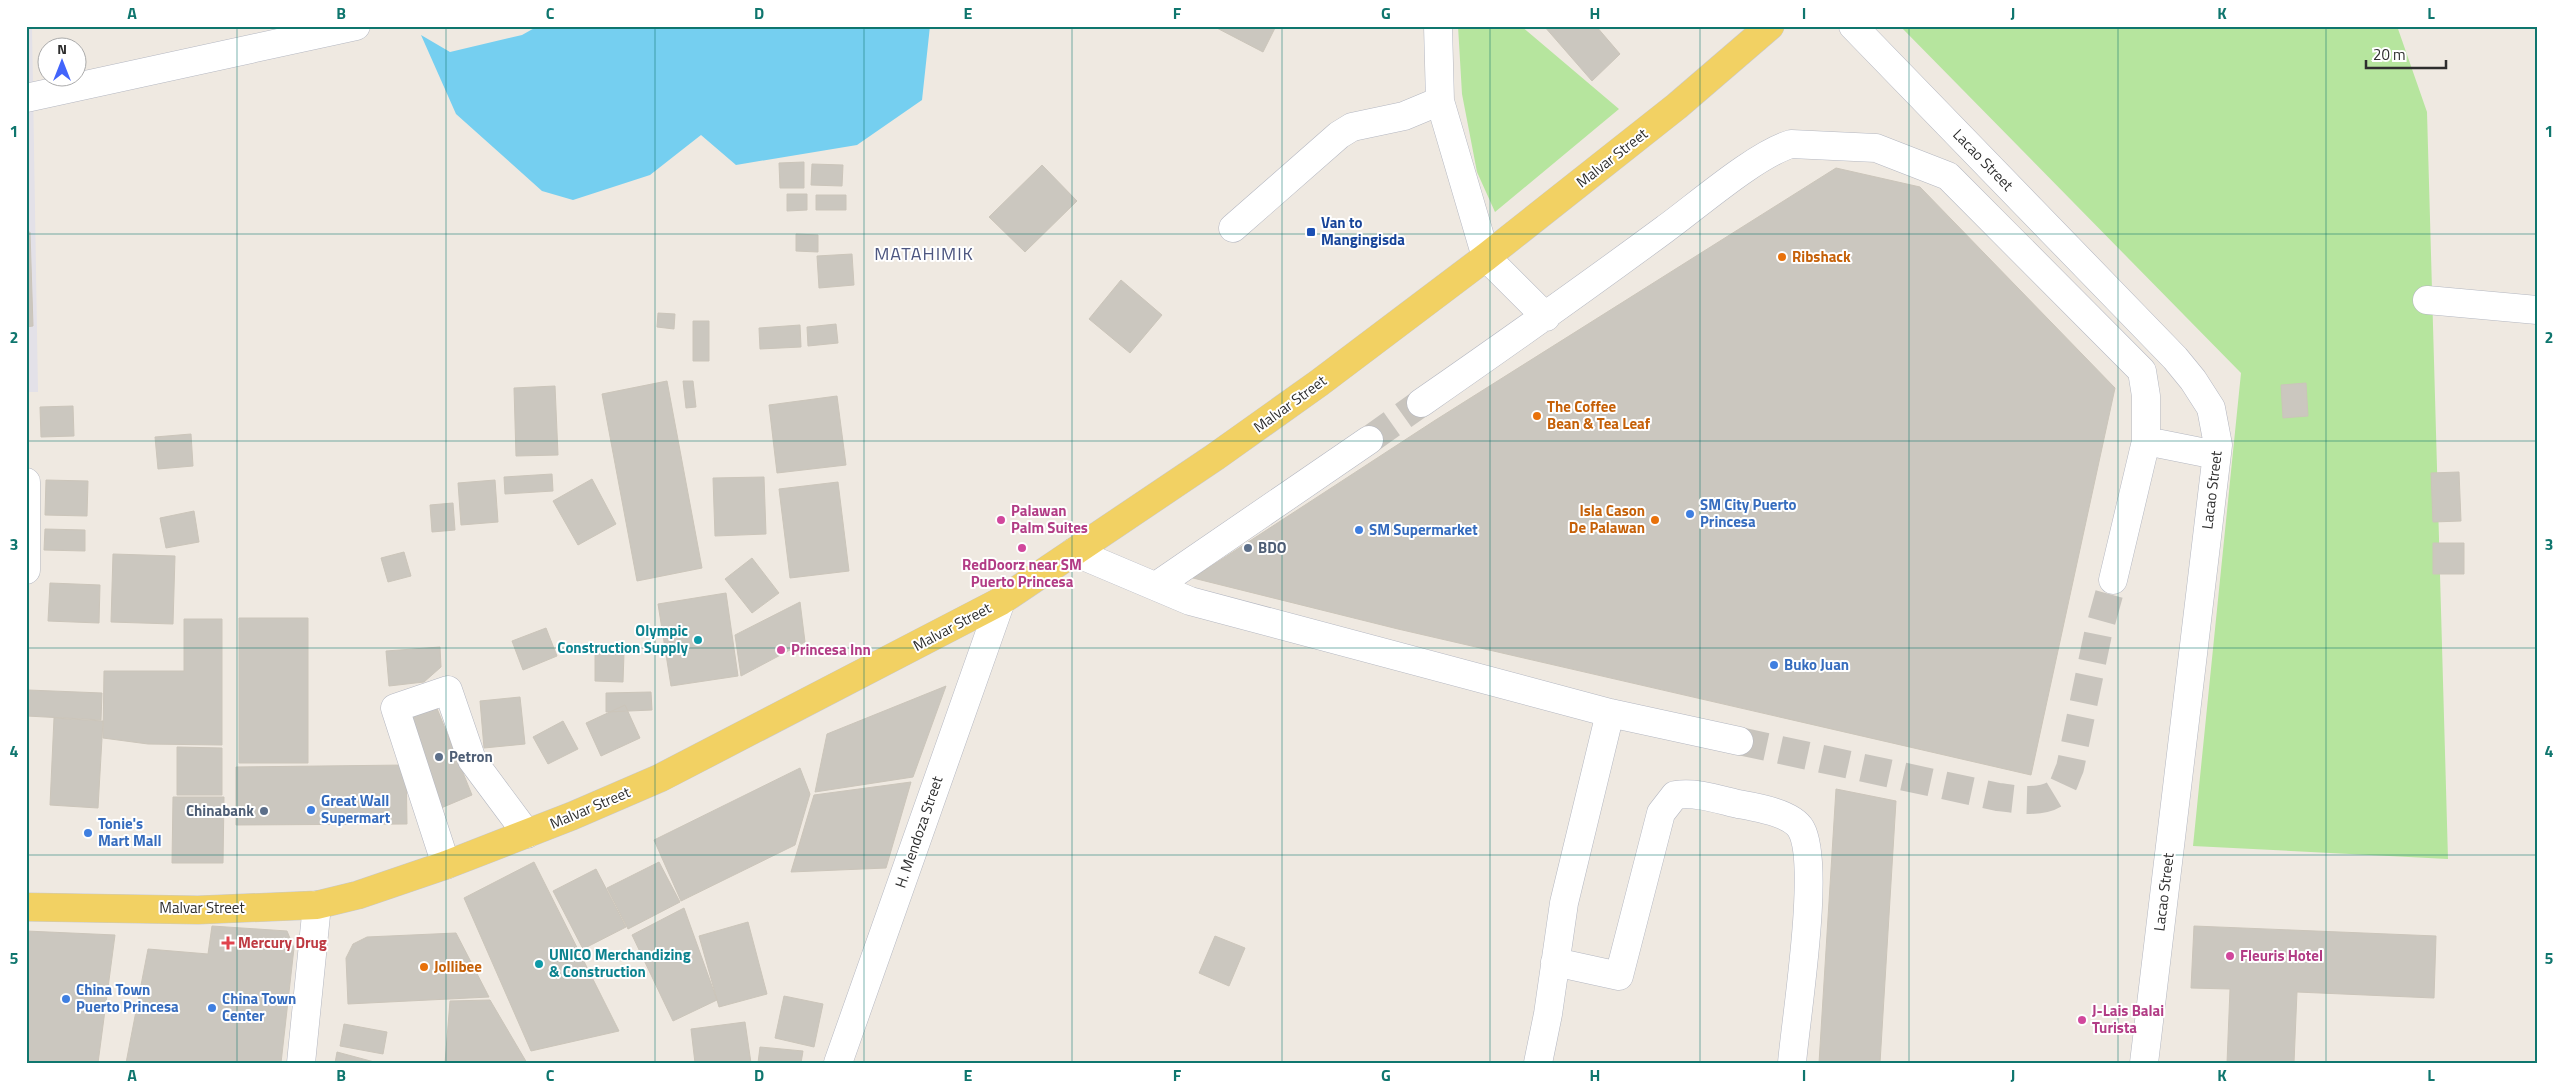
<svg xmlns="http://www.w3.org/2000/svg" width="2563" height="1089" font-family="'Titillium Web',sans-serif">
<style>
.industrial{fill:#e3e1e8}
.green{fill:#b6e59e}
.water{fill:#75cff0}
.building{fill:#cbc7bf;stroke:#cbc5ba}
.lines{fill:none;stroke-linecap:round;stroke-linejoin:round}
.minor-tunnel{stroke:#c8c4bd;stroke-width:28;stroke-dasharray:28 14;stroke-linecap:butt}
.minor-casing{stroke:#b4b7c1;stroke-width:29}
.major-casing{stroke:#c9c9c9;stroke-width:29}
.minor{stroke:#fff;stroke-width:28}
.major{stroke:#f2d163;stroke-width:28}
.grid{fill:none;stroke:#0f766e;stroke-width:1;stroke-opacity:0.55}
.transit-dot{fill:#1a4fb4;stroke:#fff;stroke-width:2}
.food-dot{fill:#e8710a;stroke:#fff;stroke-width:2}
.shop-dot{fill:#3f7fe0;stroke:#fff;stroke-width:2}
.hotel-dot{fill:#d1479c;stroke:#fff;stroke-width:2}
.service-dot{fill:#5c6f8a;stroke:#fff;stroke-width:2}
.culture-dot{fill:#0f9aa8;stroke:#fff;stroke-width:2}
.health-dot{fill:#e0444e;stroke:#fff;stroke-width:2}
.labels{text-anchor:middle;stroke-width:4;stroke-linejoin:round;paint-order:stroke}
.street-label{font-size:15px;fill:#2e2e2e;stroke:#fff}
.transit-label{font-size:15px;font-weight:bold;fill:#164399;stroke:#fff;text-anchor:start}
.food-label{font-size:15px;font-weight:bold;fill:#c56008;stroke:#fff;text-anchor:start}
.shop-label{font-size:15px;font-weight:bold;fill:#366cbe;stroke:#fff;text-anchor:start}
.hotel-label{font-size:15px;font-weight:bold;fill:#b23c85;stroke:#fff;text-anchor:start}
.service-label{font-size:15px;font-weight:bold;fill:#4e5e75;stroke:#fff;text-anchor:start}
.culture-label{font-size:15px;font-weight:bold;fill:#0d838f;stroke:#fff;text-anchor:end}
.health-label{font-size:15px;font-weight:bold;fill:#be3a42;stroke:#fff;text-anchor:start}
.quarter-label{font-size:18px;letter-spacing:1px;fill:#4d5680;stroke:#fff}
.neatline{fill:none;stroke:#0f766e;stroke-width:2}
.grid-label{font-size:16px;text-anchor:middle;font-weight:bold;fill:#0f766e}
</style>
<rect width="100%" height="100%" fill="#efe9e1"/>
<path class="industrial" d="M26,26H32L38,392H26Z"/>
<path class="green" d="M1458,26H1521L1619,109L1495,212L1477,172L1462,94Z
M1900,26H2397L2427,112L2448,859L2193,846L2241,373Z"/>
<path class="water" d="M538,26H930L922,100L857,145L736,165L701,135L650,175L573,200L542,191L456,114L421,35L450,52L522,35Z"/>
<path class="building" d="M1213,26H1276L1263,52Z
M1544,26H1596L1620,54L1592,81Z
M804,162V188H780L779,163Z
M812,164L843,165L842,186L811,185Z
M1042,165L1077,201L1025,252L989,217Z
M1836,168L1920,187L2115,388L2031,775L1398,629L1193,578L1434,421Z
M787,194H807V210L787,211Z
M816,195H846V210H816Z
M30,232L33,326L26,327V233Z
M796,234L818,235V252L796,251Z
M852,254L854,285L819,288L817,256Z
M1121,280L1162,315L1130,353L1089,319Z
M658,313L675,314L674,329L657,327Z
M693,321H709V361H693Z
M836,324L838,343L808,346L807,327Z
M800,325L801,347L760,349L759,328Z
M667,381L702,568L637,581L602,394Z
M683,381H693L696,407L686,408Z
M2306,383L2308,416L2283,418L2281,385Z
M555,386L558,455L516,456L514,388Z
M837,396L846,465L777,473L769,405Z
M73,406L74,436L41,437L40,407Z
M191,434L193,466L158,469L155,437Z
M2459,472L2461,521L2433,522L2431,473Z
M552,474L553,491L505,494L504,477Z
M764,477L766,534L715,536L713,478Z
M592,479L616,524L578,545L553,501Z
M46,480L88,481L87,516L45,515Z
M495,480L498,522L461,525L458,483Z
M838,482L849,571L790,578L779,489Z
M453,503L455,530L432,532L430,505Z
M194,511L199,542L166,548L160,518Z
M45,529L85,530V551L44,550Z
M2433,543H2464V574H2433Z
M404,552L411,576L388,582L381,558Z
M113,554L175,556L173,624L111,622Z
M752,558L779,593L752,613L725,579Z
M50,583L100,585L99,623L48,621Z
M726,593L738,676L671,686L658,604Z
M800,602L805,642L741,676L735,635Z
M239,618H308V763H239Z
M184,619H222V745L148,744L103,738L104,671H184Z
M546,628L557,656L523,670L512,641Z
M440,647L441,667L424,682L389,686L386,651Z
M595,652L624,653L623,682L595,681Z
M946,686L913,777L815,792L827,734Z
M28,690L102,693L101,720L27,716Z
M651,692L652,710L606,712V693Z
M520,697L525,744L484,748L480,701Z
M625,705L640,738L601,756L586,723Z
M436,706L472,795L441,808L405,718Z
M54,718L103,721L98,808L50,805Z
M563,721L578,749L548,764L533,737Z
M177,747L222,748V795H177Z
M406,765L407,824L236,825V767Z
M800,768L810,794L795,845L681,901L654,840Z
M911,782L886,868L791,872L814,795Z
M1836,789L1896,801L1880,1063H1819Z
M173,797H224L223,863H172Z
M534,862L619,1031L531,1051L464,898Z
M659,862L680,902L628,929L607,888Z
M596,869L626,927L583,949L553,891Z
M684,908L717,1000L673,1021L632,935Z
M748,922L767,994L719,1007L699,936Z
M212,926L287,931L294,948L281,1063H126L148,949L208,954Z
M2194,926L2436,936L2434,998L2297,992L2294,1063H2227L2230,989L2191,988Z
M26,931L115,935L98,1063H26Z
M456,933L489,997L348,1004L346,958L353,944L367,937Z
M1215,936L1245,948L1229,986L1199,973Z
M784,996L823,1004L814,1047L775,1038Z
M490,1000L527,1063H445L450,1001Z
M745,1022L751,1063H695L691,1029Z
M344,1024L387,1032L383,1054L340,1046Z
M760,1047L803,1051L801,1063H758Z
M337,1052L378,1063H335Z"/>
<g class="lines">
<path class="minor-tunnel" d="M1369,440L1421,403
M1739,741L1998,797C2017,799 2049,806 2062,787C2065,782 2067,774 2070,768L2098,634L2113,580"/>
<defs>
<path id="minor" d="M1438,26L1440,101L1486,257L1546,317
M1853,26L2175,358L2193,380L2211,408L2218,445L2144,1063
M26,98L356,26
M1233,228L1339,135L1352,127L1404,116L1440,101
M2427,300L2537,310
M1421,403C1503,346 1585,288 1665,229C1698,205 1755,155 1791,144L1876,148L1948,176L2142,371L2146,396V441L2113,580
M2146,441L2216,455
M26,482V570
M1074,552L1190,601L1610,713L1739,741
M1156,586L1369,440
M446,865L395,708L448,690L472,760L527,834
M1555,962L1619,976L1661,813L1675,795C1697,792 1717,799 1738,804C1755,807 1792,813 1801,829C1821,864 1796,1016 1792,1063
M301,1063L317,905
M838,1063L1001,601
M1538,1063L1548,1014L1564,903L1610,713"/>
<path id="major" d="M26,907L198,910L317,905L358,895L446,865L572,816L660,778L1001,601L1215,457L1319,383L1486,257L1677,106L1770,26"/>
</defs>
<use href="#minor" class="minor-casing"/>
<use href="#major" class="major-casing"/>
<use href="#minor" class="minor"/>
<use href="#major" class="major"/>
</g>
<path class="grid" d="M237,26V1063M446,26V1063M655,26V1063M864,26V1063M1072,26V1063M1282,26V1063M1490,26V1063M1700,26V1063M1909,26V1063M2118,26V1063M2326,26V1063M26,234H2537M26,441H2537M26,648H2537M26,855H2537"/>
<rect class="transit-dot" x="1306" y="227" width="10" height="10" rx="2.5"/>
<g class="food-dot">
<circle cx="1782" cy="257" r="5"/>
<circle cx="1537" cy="416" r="5"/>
<circle cx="1655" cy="520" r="5"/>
<circle cx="424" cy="967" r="5"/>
</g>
<g class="shop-dot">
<circle cx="1690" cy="514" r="5"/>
<circle cx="1359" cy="530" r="5"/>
<circle cx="1774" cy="665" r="5"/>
<circle cx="311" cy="810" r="5"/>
<circle cx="88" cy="833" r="5"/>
<circle cx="66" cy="999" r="5"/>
<circle cx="212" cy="1008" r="5"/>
</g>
<g class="hotel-dot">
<circle cx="1001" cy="520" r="5"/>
<circle cx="1022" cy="548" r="5"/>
<circle cx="781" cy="650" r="5"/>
<circle cx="2230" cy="956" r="5"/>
<circle cx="2082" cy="1020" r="5"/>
</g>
<g class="service-dot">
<circle cx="1248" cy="548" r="5"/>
<circle cx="439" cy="757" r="5"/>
<circle cx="264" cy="811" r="5"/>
</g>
<g class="culture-dot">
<circle cx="698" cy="640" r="5"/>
<circle cx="539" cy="964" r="5"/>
</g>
<path class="health-dot" d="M225.5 935.5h5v5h5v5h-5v5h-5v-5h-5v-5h5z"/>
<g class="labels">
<g class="street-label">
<text transform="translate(1612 158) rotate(-38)" y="5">Malvar Street</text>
<text transform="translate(1983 160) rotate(46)" y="5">Lacao Street</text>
<text transform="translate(1290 404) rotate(-36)" y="5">Malvar Street</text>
<text transform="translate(2212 490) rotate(-83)" y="5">Lacao Street</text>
<text transform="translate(952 627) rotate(-28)" y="5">Malvar Street</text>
<text transform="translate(590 808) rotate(-23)" y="5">Malvar Street</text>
<text transform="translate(919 832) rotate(-71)" y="5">H. Mendoza Street</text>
<text transform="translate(2164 892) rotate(-83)" y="5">Lacao Street</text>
<text x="202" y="913">Malvar Street</text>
</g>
<g class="transit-label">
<text x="1321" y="228">Van to<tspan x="1321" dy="17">Mangingisda</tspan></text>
</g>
<g class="food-label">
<text x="1792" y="262">Ribshack</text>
<text x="1547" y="412">The Coffee<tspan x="1547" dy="17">Bean &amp; Tea Leaf</tspan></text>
<text x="1645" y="516" text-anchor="end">Isla Cason<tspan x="1645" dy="17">De Palawan</tspan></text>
<text x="434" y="972">Jollibee</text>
</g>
<g class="shop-label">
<text x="1700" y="510">SM City Puerto<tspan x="1700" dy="17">Princesa</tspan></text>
<text x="1369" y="535">SM Supermarket</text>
<text x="1784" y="670">Buko Juan</text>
<text x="321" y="806">Great Wall<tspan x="321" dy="17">Supermart</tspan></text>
<text x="98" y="829">Tonie's<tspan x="98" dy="17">Mart Mall</tspan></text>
<text x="76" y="995">China Town<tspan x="76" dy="17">Puerto Princesa</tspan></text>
<text x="222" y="1004">China Town<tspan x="222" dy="17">Center</tspan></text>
</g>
<g class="hotel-label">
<text x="1011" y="516">Palawan<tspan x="1011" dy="17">Palm Suites</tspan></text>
<text x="1022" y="570" text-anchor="middle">RedDoorz near SM<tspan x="1022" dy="17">Puerto Princesa</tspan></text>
<text x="791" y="655">Princesa Inn</text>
<text x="2240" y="961">Fleuris Hotel</text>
<text x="2092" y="1016">J-Lais Balai<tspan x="2092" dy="17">Turista</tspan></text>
</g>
<g class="service-label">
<text x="1258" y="553">BDO</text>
<text x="449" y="762">Petron</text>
<text x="254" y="816" text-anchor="end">Chinabank</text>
</g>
<g class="culture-label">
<text x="688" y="636">Olympic<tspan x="688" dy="17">Construction Supply</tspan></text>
<text x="549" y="960" text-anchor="start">UNICO Merchandizing<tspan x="549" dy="17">&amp; Construction</tspan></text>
</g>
<g class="health-label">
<text x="238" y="948">Mercury Drug</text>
</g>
<g class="quarter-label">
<text x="924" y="260">MATAHIMIK</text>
</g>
</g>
<rect width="2563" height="1089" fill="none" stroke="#ffffff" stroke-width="55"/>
<g transform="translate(62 62)"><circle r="24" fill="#ffffff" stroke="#ababab"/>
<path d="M0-4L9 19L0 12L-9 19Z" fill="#4264fb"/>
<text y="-8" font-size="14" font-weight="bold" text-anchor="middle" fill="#2e2e2e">N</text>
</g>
<path d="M2366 60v8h80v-8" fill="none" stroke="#2e2e2e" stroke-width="2.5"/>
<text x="2373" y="60" font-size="15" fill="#2e2e2e" stroke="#ffffff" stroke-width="4" paint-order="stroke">20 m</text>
<rect x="28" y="28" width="2508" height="1034" class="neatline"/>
<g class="grid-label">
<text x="132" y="19">A</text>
<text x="341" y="19">B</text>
<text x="550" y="19">C</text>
<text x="759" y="19">D</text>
<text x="968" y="19">E</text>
<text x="1177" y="19">F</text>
<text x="1386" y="19">G</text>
<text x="1595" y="19">H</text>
<text x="1804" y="19">I</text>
<text x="2013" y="19">J</text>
<text x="2222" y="19">K</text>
<text x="2431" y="19">L</text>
<text x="14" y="137">1</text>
<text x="2549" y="137">1</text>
<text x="14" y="343">2</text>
<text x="2549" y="343">2</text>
<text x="14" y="550">3</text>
<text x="2549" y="550">3</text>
<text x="14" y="757">4</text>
<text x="2549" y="757">4</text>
<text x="14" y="964">5</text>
<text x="2549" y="964">5</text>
<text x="132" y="1081">A</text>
<text x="341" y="1081">B</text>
<text x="550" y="1081">C</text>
<text x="759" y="1081">D</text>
<text x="968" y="1081">E</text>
<text x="1177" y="1081">F</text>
<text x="1386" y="1081">G</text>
<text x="1595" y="1081">H</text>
<text x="1804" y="1081">I</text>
<text x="2013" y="1081">J</text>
<text x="2222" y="1081">K</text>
<text x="2431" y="1081">L</text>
</g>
</svg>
